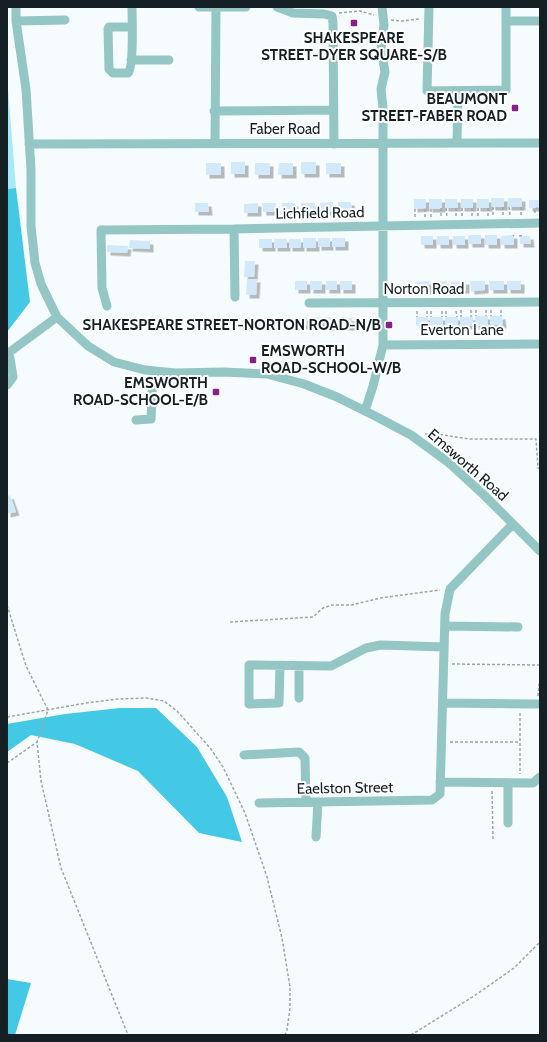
<svg xmlns="http://www.w3.org/2000/svg" width="547" height="1042" font-family="Cabin,sans-serif">
<style>
.green{fill:#a6e9fa}
.forest{fill:#43c9e5}
.building{fill:#d1e9fa;filter:url(#shadow)}
.lines{fill:none;stroke-linecap:round;stroke-linejoin:round}
.path{stroke:#9ea6a9;stroke-width:1.5;stroke-dasharray:3 2;stroke-linecap:butt}
.minor{stroke:#93c6c4;stroke-width:9}
.poi-dot{fill:#882087;stroke:#fff;stroke-width:1.5}
.labels{text-anchor:middle;stroke-width:4;stroke-linejoin:round;paint-order:stroke}
.poi-label{font-size:15px;font-weight:bold;fill:#142023;stroke:#fff;text-anchor:end}
.street-label{font-size:15px;fill:#142023;stroke:#fff}
</style>
<defs>
<filter id="shadow"><feDropShadow dx="3.5" dy="3.5" stdDeviation="0" flood-color="#0004"/></filter>
</defs>
<rect width="100%" height="100%" fill="#f6fcfe"/>
<path class="green" d="M7,77L16,188L7,189Z"/>
<path class="forest" d="M16,188L30,302L7,332V189Z
M120,708H156L197,747L227,797L242,842L199,833L138,771L75,744L31,735L7,752V724L65,714Z
M7,979L31,983L15,1035H7Z"/>
<path class="building" d="M231,162H245V174H231Z
M301,162H316V174H301Z
M206,163H221V175H206Z
M255,163H270V175H255Z
M279,163H293V175H278Z
M326,163H341V174H326Z
M491,198H504V207H492Z
M508,198H522V207H508Z
M414,199H426V208L414,209Z
M429,199H442V209H429Z
M445,199H457L458,208H445Z
M461,199H473V208H461Z
M477,199H489V208H477Z
M529,200H539V208H529Z
M333,202L334,212H320V203Z
M338,202H351L352,211L338,212Z
M195,203H208L209,212H195Z
M258,203V213H244V204Z
M262,203H276V212H263Z
M282,203H295V212H282Z
M301,203H315V212H301Z
M468,235H481V244H469Z
M485,235H497V245H485Z
M514,235V245H501V236Z
M421,236H433V245H421Z
M437,236H449V245H437Z
M453,236H465V245H453Z
M520,236H530L531,244H520Z
M303,238H316V248H303Z
M318,238H330V247H318Z
M332,238H345V247H332Z
M259,239H272V248H259Z
M274,239H287V248H274Z
M289,239H301V248H289Z
M130,240L150,241V249L129,248Z
M107,245L128,246L127,253L107,252Z
M245,261H255L254,277H244Z
M247,279H257L256,295H246Z
M295,281H307V290H295Z
M310,281H322V290H310Z
M326,281H337V290H326Z
M340,281H352V290H340Z
M429,281V291H415V282Z
M447,281V291H432V282Z
M466,281V290L452,291L451,282Z
M470,281H485V290L471,291Z
M489,281H504V290H490Z
M507,281H521V290H507Z
M475,316H488V326H475Z
M490,316H502L503,325H490Z
M295,317H307V326H295Z
M310,317H322V326L310,327Z
M325,317H337V327H325Z
M340,317L352,318V327H340Z
M416,317H428V326H416Z
M430,317H443V326H430Z
M445,317H458V326H445Z
M460,317H473V326H460Z
M10,495L16,512L7,514V497Z"/>
<g class="lines">
<path class="path" d="M339,13L360,11L374,15
M391,20L402,21L419,19
M493,207V215
M503,207V215
M509,207L510,215
M521,207V215
M441,208V217
M446,208L447,217
M456,208V216
M462,208V216
M472,208V216
M478,208V216
M488,208V216
M415,209V217
M425,209V217
M431,209V217
M535,213V209L538,208
M513,236L514,235
M519,236L524,235
M461,310V317
M471,310V317
M476,310V316
M486,310V316
M491,310V316
M501,310V316
M417,311V317
M427,311V317
M431,311V317
M442,311V317
M446,311V317
M456,311L457,317
M425,434H436L469,439H536L538,468H540
M7,605L26,666L48,710L37,742L41,781L61,868L128,1035
M230,622L313,617L323,608L332,605H352L380,598L440,590
M452,664L540,665
M538,696L539,684H540
M520,713V774
M7,717L86,703L118,699L146,698L164,701L177,711L211,749L223,767L245,813L267,877L282,938L290,987V1008L287,1030L285,1035
M450,742H520
M7,763L37,742
M492,791L493,839
M411,1035L474,996L514,968L540,942"/>
<path class="minor" d="M16,7V21L26,89L31,170V226L35,263L41,284L57,317L88,346L114,362L145,370L175,373L224,372L267,374L304,384L337,397L375,416L411,435L448,462L485,496L540,551
M199,7H246
M277,7L293,13L324,14L332,16L333,23L334,144
M429,7L427,91L506,90V7
M16,21L65,20
M506,21H540
M132,27H109L108,29L109,69L113,73H128C134,67 132,18 132,7
M131,60H169
M214,111L333,110
M215,143L216,7
M457,143L458,91
M29,144L540,143
M234,229L235,297
M309,303L540,302
M107,306L102,288L101,230L234,229L540,223
M383,345L540,344
M7,354L57,317
M7,385L13,377L9,352
M365,411L373,386L383,345V109L381,89L385,72L381,49L384,25L382,7
M136,420L151,419L153,371
M445,626L518,627
M280,666L279,703L249,704V665L331,666L366,648L381,645L444,647
M299,666V698
M443,703L540,704
M244,755L299,752L305,758L306,802
M440,782L533,783L540,777
M508,783V823
M259,803L432,800L440,794L445,614L450,589L513,524
M316,837L318,802"/>
</g>
<g class="poi-dot">
<rect x="350" y="19" width="8" height="8" rx="2"/>
<rect x="511" y="104" width="8" height="8" rx="2"/>
<rect x="385" y="321" width="8" height="8" rx="2"/>
<rect x="249" y="356" width="8" height="8" rx="2"/>
<rect x="212" y="388" width="8" height="8" rx="2"/>
</g>
<g class="labels">
<g class="poi-label">
<text x="354" y="43" text-anchor="middle">SHAKESPEARE<tspan x="354" dy="17">STREET-DYER SQUARE-S/B</tspan></text>
<text x="507" y="104">BEAUMONT<tspan x="507" dy="17">STREET-FABER ROAD</tspan></text>
<text x="381" y="330">SHAKESPEARE STREET-NORTON ROAD-N/B</text>
<text x="261" y="356" text-anchor="start">EMSWORTH<tspan x="261" dy="17">ROAD-SCHOOL-W/B</tspan></text>
<text x="208" y="388">EMSWORTH<tspan x="208" dy="17">ROAD-SCHOOL-E/B</tspan></text>
</g>
<g class="street-label">
<text x="285" y="134">Faber Road</text>
<text transform="translate(320 213) rotate(-1)" y="5">Lichfield Road</text>
<text x="424" y="294">Norton Road</text>
<text x="462" y="335">Everton Lane</text>
<text transform="translate(468 465) rotate(41)" y="5">Emsworth Road</text>
<text transform="translate(345 788) rotate(-1)" y="5">Eaelston Street</text>
</g>
</g>
<rect width="547" height="1042" fill="none" stroke="#142023" stroke-width="16"/>
</svg>
